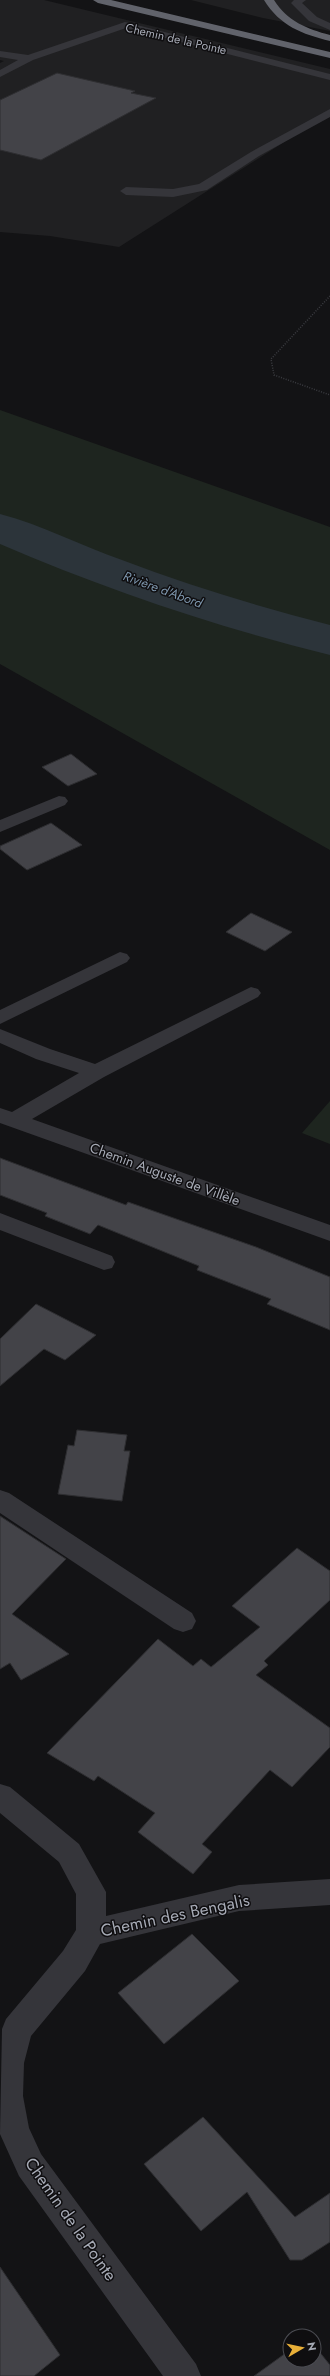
<svg xmlns="http://www.w3.org/2000/svg" width="330" height="2376" font-family="Jost,sans-serif">
<style>
.built{fill:#202022}
.green{fill:#1e251f}
.lines{fill:none;stroke-linecap:round;stroke-linejoin:round}
.river{fill:#2c343a;fill-rule:evenodd}
.building{fill:#434348;stroke:#2e2e31}
.path{stroke:#3b3c41;stroke-width:1.5;stroke-dasharray:1 1.5;stroke-linecap:butt}
.lane{fill:#35353a;fill-rule:evenodd}
.street{fill:#35353a;fill-rule:evenodd}
.highway{fill:#61636b;fill-rule:evenodd}
.labels{text-anchor:middle;stroke-width:3;stroke-linejoin:round;paint-order:stroke}
.far-street-label{font-size:12px;fill:#a6aab5;stroke:#0f0e10}
.far-water-label{font-size:13px;font-style:italic;fill:#7e97ae;stroke:#0f0e10}
.street-label{font-size:14px;fill:#a6aab5;stroke:#0f0e10}
.near-street-label{font-size:17px;fill:#a6aab5;stroke:#0f0e10}
</style>
<rect width="100%" height="100%" fill="#131315"/>
<path class="built" d="M0,0H44L330,69V113L119,247L50,236L0,232V63L4,61L0,60Z
M191,0H330V31L263,18Z"/>
<path class="green" d="M0,410L330,527V850L0,664Z
M330,1101V1144L302,1133Z"/>
<g class="lines">
<path class="river" d="M0,514C42,525 82,546 122,560C190,586 260,607 330,625V655C217,627 107,590 0,544Z"/>
</g>
<path class="building" d="M57,73L135,91L131,93L156,98L41,160L0,150V100Z
M71,754L97,774L68,786L42,767Z
M51,823L82,845L27,870L0,849V846Z
M251,913L292,932L265,951L226,932Z
M0,1158L126,1205L128,1202L256,1247L330,1277V1330L267,1304L271,1299L197,1270L199,1266L98,1225L90,1234L45,1216L47,1213L0,1195Z
M36,1304L96,1335L65,1360L44,1349L0,1386V1339Z
M77,1430L127,1435L124,1451H130L122,1501L58,1494L68,1445L74,1446Z
M0,1516L66,1559L12,1614L69,1654L21,1680L10,1663L0,1669Z
M297,1548L330,1571V1600L264,1661L268,1665L256,1675L330,1728V1747L292,1787L270,1770L202,1844L212,1852L193,1874L138,1832L155,1813L98,1776L94,1781L47,1753L158,1639L193,1666L201,1659L211,1667L260,1627L232,1606Z
M192,1934L239,1981L164,2044L118,1993Z
M203,2117L295,2217L330,2193V2242L302,2260H290L247,2192L201,2231L144,2164Z
M0,2267L60,2355L34,2376H0Z
M314,2345L330,2365V2376H254L290,2350V2360H314Z"/>
<g class="lines">
<path class="path" d="M330,296L271,359L274,375L330,395"/>
<path class="lane" d="M330,109V117L259,156L207,190L173,197L126,195L120,191L126,187L173,189L199,184L251,152Z"/>
<path class="street" d="M306,0L302,3L317,17L330,23V30L309,21L291,3L294,0Z
M125,22L330,74V80L126,28L33,60L0,77V70L18,60L0,57V51L28,55Z
M59,796L65,797L68,801L65,805L0,832V820Z
M120,952L127,954L130,958L127,962L0,1024V1010Z
M251,987L258,989L261,993L258,997L104,1077L32,1119L330,1225V1241L0,1123V1108L12,1112L79,1073L36,1059L0,1043V1029L50,1049L95,1064Z
M0,1213L112,1256L115,1262L112,1268L104,1270L0,1230Z
M0,1490L9,1493L192,1613L196,1621L192,1629L183,1632L174,1629L0,1513Z
M0,1784L10,1787L79,1844L106,1892V1916L239,1885L330,1879V1905L239,1911L100,1944L85,1971L31,2036L24,2063L23,2096L29,2128L41,2154L196,2364L201,2376H163L19,2176L0,2134L2,2029L6,2019L63,1951L76,1930V1894L59,1862L0,1813Z"/>
<path class="highway" d="M93,0H111L330,52V58L98,3Z
M264,0H274C287,21 307,29 330,35V41C302,34 280,26 264,0Z"/>
</g>
<g class="labels">
<g class="far-street-label">
<text transform="translate(176 39) rotate(13)" y="4">Chemin de la Pointe</text>
</g>
<g class="far-water-label">
<text transform="translate(163 589) rotate(20)" y="5">Rivière d'Abord</text>
</g>
<g class="street-label">
<text transform="translate(165 1174) rotate(20)" y="5">Chemin Auguste de Villèle</text>
</g>
<g class="near-street-label">
<text transform="translate(175 1915) rotate(-12)" y="6">Chemin des Bengalis</text>
<text transform="translate(71 2219) rotate(55)" y="6">Chemin de la Pointe</text>
</g>
</g>
<g transform="translate(302 2348) rotate(81)"><circle r="19" fill="#0f0e10" stroke="#4b4c52"/>
<path d="M0-3L7 15L0 10L-7 15Z" fill="#e8af38"/>
<text y="-6" font-size="11" font-weight="bold" text-anchor="middle" fill="#a6aab5">N</text>
</g>
</svg>
